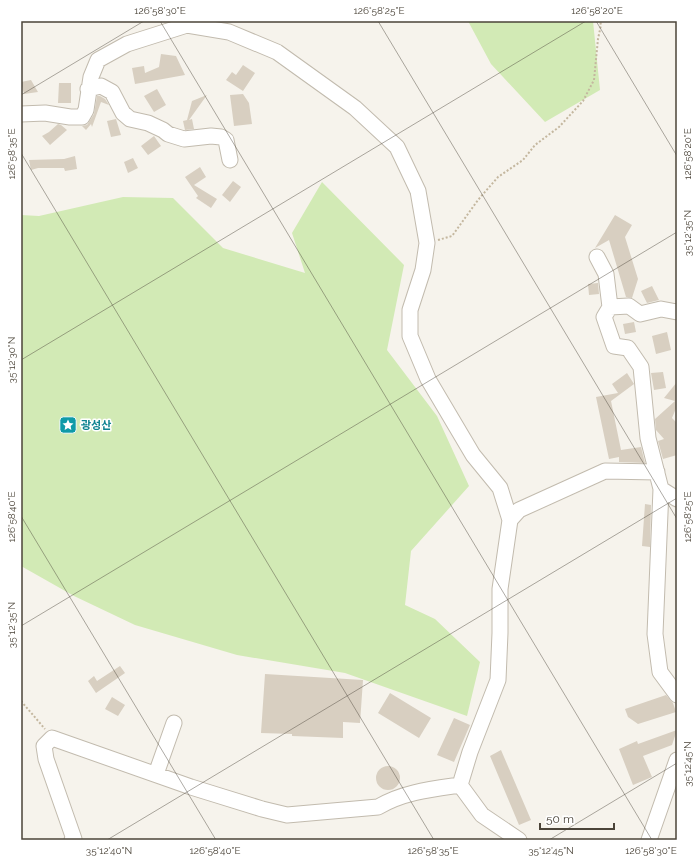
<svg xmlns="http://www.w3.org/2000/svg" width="698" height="861" font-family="Raleway,'Noto Sans KR',sans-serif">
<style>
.green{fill:#d2eab5}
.building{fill:#d8cfc1}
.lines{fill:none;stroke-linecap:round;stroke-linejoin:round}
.minor-casing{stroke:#c2bbae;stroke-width:17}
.path{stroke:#c4b79f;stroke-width:2;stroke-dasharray:2 2;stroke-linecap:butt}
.minor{stroke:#fff;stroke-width:15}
.ticks{fill:none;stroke:#4b4439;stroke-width:1;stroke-opacity:0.45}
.labels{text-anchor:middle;stroke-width:3;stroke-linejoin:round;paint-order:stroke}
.culture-label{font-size:11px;font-weight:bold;fill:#0d838f;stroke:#fff;text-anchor:start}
.neatline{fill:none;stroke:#4b4439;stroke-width:1.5}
.ticks-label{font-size:10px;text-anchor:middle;fill:#4b4439}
</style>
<rect width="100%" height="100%" fill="#f6f3ec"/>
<path class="green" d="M468,21H593L600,90L545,122L491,64Z
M322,182L404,265L387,350L437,416L469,486L411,551L405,605L435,619L480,662L467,716L345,673L237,655L135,625L74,596L21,566V215L39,216L123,197L173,198L223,248L305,273L292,233Z"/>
<path class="building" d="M161,54L176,56L185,75L135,84L132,68L144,66L145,73L159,67Z
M243,65L255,73L243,91L226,80L232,72L236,75Z
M31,80L38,92L24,94L21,82Z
M59,83H71V103H58Z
M157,89L166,105L154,112L144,96Z
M243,94L249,103L252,124L234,126L230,95Z
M207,95L189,120L192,119L194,129L185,130L183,121L187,120L192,101Z
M97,96H100L105,99L109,105L101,102L92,127L91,124L86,130L82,126L87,125L94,114Z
M116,119L121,135L111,137L107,121Z
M58,124L61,125L67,130L50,145L42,136L49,132Z
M154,136L161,146L148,155L141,146Z
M75,156L77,169L65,171L64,168H38L31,170L29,160L64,159Z
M133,158L138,168L128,173L124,162Z
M200,167L206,177L194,185L217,199L211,208L196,198L198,196L185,177Z
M233,181L241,187L230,202L222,195Z
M615,215L632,225L625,237L638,279L632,298L626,297L609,240L595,248Z
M598,283L599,294L589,295L588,284Z
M652,286L659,300L647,303L641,291Z
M634,322L636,332L625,334L623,324Z
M667,332L671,350L656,354L652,336Z
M663,372L666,388L654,390L651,373Z
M627,373L634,384L611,401L621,450L641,447L645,463L619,462V457L609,459L596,397L618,393L612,384Z
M677,382V406L672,418L677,423V455L663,459L658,441L664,439L656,430L655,419L675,401L664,398Z
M645,504L651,505L650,547L642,546Z
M120,666L125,673L96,693L88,681L94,676L97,681Z
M265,674L363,680L360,723L343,722V738L292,736V734L261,733Z
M390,693L431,718L419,738L378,713Z
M666,695L673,703L676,712L638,724L628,717L625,709Z
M112,697L125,705L118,716L105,709Z
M454,718L470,725L454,762L437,755Z
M677,730L672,745L643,756L652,777L633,785L619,749L637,741L638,744Z
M501,750L531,820L519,825L490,756Z
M376 778a12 12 0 1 1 24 0a12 12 0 1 1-24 0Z"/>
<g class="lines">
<defs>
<path id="minor" d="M88,89L101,86L112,92L123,113L130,119L148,123L163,130L168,134L184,139L211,136L221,137L226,140L230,160
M21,114L45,113L70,117H82L86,110L91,77L98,60L127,44L187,25L229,32L277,52L355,108L397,147L418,191L427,243L423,270L410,310V336L428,379L473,455L500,488L510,520L500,589V633L498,680L470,752L460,785
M597,257L606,274L610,307L604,317L614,346L628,348L641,367L648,438L661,489L655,634L660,672L677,695
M610,307L629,306L640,314L661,309L677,312
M661,489L677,499
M510,520L519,510L605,471L657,472
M156,774L174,723
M460,785L482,815L519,840
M72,840L74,839L46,759L44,746L52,738L191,787L262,809L287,815L378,807C403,792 432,789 460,785
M649,840L677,760"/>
</defs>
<use href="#minor" class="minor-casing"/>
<path class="path" d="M438,240L452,236L478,200L498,177L523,160L535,145L559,127L583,101L594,80L598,39L601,25L600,21
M21,701L45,729"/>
<use href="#minor" class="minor"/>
</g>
<path class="ticks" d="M160,21L652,840M378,21L677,519M596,21L677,156M21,95L144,21M21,153L434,840M21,360L586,21M21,516L216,840M21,626L677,232M107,840L677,498M549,840L677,763"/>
<defs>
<symbol id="sight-square" viewBox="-11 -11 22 22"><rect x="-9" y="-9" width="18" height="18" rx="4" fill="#0f9aa8" stroke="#fff"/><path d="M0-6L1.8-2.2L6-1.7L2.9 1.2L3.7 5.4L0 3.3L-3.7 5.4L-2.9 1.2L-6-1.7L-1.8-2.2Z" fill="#fff"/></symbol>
</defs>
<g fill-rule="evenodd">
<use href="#sight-square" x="58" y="415" width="20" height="20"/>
</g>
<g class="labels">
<g class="culture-label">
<text x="81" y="429">광성산</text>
</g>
</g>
<rect width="698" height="861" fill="none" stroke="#ffffff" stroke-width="44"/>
<path d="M540 823v6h74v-6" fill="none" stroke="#4b4439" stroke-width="2"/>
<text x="546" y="823" font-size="12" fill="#4b4439" stroke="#ffffff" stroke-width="3" paint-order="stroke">50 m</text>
<rect x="22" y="22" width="654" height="817" class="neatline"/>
<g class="ticks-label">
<text x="160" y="14">126°58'30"E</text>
<text x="379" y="14">126°58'25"E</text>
<text x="597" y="14">126°58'20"E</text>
<text transform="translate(687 154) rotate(-90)" y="4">126°58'20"E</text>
<text transform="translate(11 154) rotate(-90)" y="4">126°58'35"E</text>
<text transform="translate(687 233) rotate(-90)" y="4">35°12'35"N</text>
<text transform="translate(11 360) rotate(-90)" y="4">35°12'30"N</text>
<text transform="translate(687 517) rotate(-90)" y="4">126°58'25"E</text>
<text transform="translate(11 517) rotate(-90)" y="4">126°58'40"E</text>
<text transform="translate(11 625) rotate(-90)" y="4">35°12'35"N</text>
<text transform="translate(687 764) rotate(-90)" y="4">35°12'45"N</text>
<text x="109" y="854">35°12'40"N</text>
<text x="215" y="854">126°58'40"E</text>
<text x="433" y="854">126°58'35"E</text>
<text x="551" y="854">35°12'45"N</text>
<text x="651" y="854">126°58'30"E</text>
</g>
</svg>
